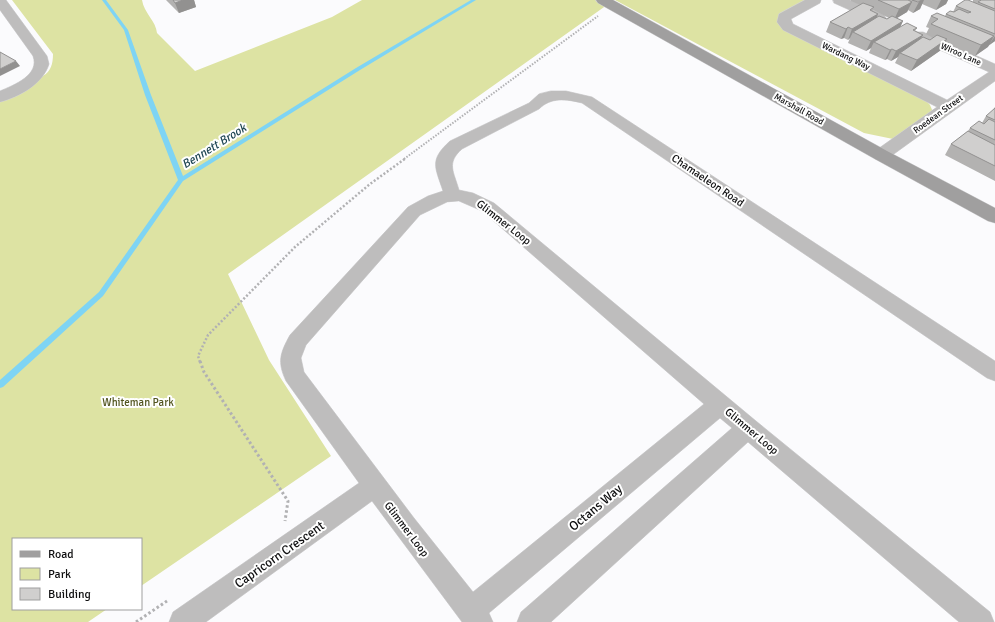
<svg xmlns="http://www.w3.org/2000/svg" width="995" height="622" font-family="Signika,sans-serif">
<style>
.green{fill:#dde3a3}
.lines{fill:none;stroke-linecap:round;stroke-linejoin:round}
.stream{fill:#7ed4f4;fill-rule:evenodd}
.street-casing{stroke:#d5d5d7;stroke-width:1}
.secondary-casing{stroke:#d5d5d7;stroke-width:1}
.path-far2{stroke:#b1b1b3;stroke-width:2;stroke-dasharray:1.5 1.5;stroke-linecap:butt}
.path-far1{stroke:#b1b1b3;stroke-width:2.5;stroke-dasharray:2 2;stroke-linecap:butt}
.path{stroke:#b1b1b3;stroke-width:3;stroke-dasharray:2.5 2.5;stroke-linecap:butt}
.street{fill:#bebdbd;fill-rule:evenodd}
.secondary{fill:#a09f9f;fill-rule:evenodd}
.wall{fill:#b3b2b1;fill-rule:evenodd}
.shaded-wall{fill:#929190}
.building{fill:#d0cfce;stroke:#929190}
.labels{text-anchor:middle;stroke-width:4;stroke-linejoin:round;paint-order:stroke}
.far-street-label{font-size:9px;fill:#0f0f10;stroke:#fff}
.street-label{font-size:11px;fill:#0f0f10;stroke:#fff}
.park-label{font-size:11px;fill:#51541e;stroke:#fff}
.water-label{font-size:12px;font-style:italic;fill:#1d4452;stroke:#fff}
.near-street-label{font-size:13px;fill:#0f0f10;stroke:#fff}
</style>
<rect width="100%" height="100%" fill="#fbfbfd"/>
<path class="green" d="M12,0H142C144,13 156,21 157,33L195,71L332,17L362,0H614L228,274L269,360L331,456L141,586V539H13V609H107L88,622H0V97C9,92 17,88 26,84C42,76 53,76 53,54Z
M615,0H810L783,23L924,98L930,105L933,112L893,139L864,133Z"/>
<g class="lines">
<path class="stream" d="M102,0H106L128,30L151,95L183,176L356,68L471,0H476L360,70L183,181L103,296L3,387L0,388V380L99,292L178,180L145,95L124,30Z"/>
<defs>
<path id="street" d="M0,0H6L47,56L49,64C43,84 19,97 0,102V91C14,85 40,75 33,56L0,10Z
M805,0H821L820,3L791,19L793,24L947,100L989,72L913,38L911,35L913,32H923L995,64V81L887,159L881,160L875,159L873,155L875,151L937,107L783,30L777,22L779,14Z
M833,0H850L884,15L886,18L884,21H874L834,3Z
M551,91H566L592,97L995,361V381L987,378L582,103C566,99 551,97 539,109L462,149C446,163 454,172 459,190L473,193L494,203L756,421L990,612L994,622H959L748,442L551,622H517L521,612L732,428L720,418L489,613L493,622H462L372,501L206,622H169L173,612L359,483L286,381C277,362 280,353 290,335L408,207L428,196L443,191C435,167 429,160 450,141L529,103L539,94ZM459,201L482,211L704,404L473,592L414,518L304,372L301,358L306,345L420,215L447,202Z"/>
<path id="secondary" d="M596,0H613L887,151L995,208V223L988,221L875,159L598,3Z"/>
</defs>
<use href="#street" class="street-casing"/>
<use href="#secondary" class="secondary-casing"/>
<path class="path-far2" d="M404,159L598,16"/>
<path class="path-far1" d="M200,362L198,356L208,335L295,247L370,184L406,158"/>
<path class="path" d="M200,361L204,372L288,501L285,521
M136,622L167,601"/>
<use href="#street" class="street"/>
<use href="#secondary" class="secondary"/>
</g>
<path class="wall" d="M166,0H194L196,7L179,13Z
M851,0H948L946,4L936,10L922,4L920,9L913,13L908,10L907,12L896,18L903,21L900,27L917,28L915,31L923,35L920,39L930,40L933,38L926,34L929,28L926,27L931,16H945L946,14L953,12L956,6L973,2V0H995V41L975,56L945,43L941,50L911,71L895,63L898,57L891,61L887,59L885,60L869,53L871,48L866,51L848,43L850,38L848,40L844,38L841,39L826,32L830,22L860,5L851,1ZM873,10L889,18L887,19L877,18L878,14L872,11Z
M995,107V181L945,155L951,144L968,131L970,128L982,123L986,116L993,110Z"/>
<path class="shaded-wall" d="M183,0H194L196,7L179,13L175,3Z
M920,0H924L920,9L913,13Z
M941,0H948L946,4L936,10Z
M912,2L907,12L894,20L899,9Z
M878,14L874,24L853,32L850,38L848,40L852,29Z
M903,21L898,32L874,42L871,48L866,51L871,41Z
M848,27L844,38L841,39L846,29Z
M923,35L917,45L900,53L898,57L891,61L896,51Z
M994,36L988,47L975,56L981,45Z
M995,36V41L989,45Z
M947,39L941,50L911,71L917,60Z
M892,49L887,59L885,60L890,50Z
M16,61L20,66L0,76V69Z"/>
<path class="building" d="M173,0H183L175,3Z
M878,0H908L912,2L899,9Z
M912,0H922L918,2Z
M965,0H968L995,11V34L946,14L950,11L954,12L959,9L968,13L971,12L956,6Z
M980,0H995V9L978,2L981,0Z
M863,3L874,7L870,10L878,14L852,29L848,27L846,29L830,22Z
M937,13L994,36L981,45L931,24L938,19L931,16Z
M879,16L887,19L892,16L903,21L871,41L853,32Z
M907,23L917,28L913,30L923,35L896,51L892,49L890,50L874,42Z
M937,35L947,39L917,60L900,53L923,37L930,40Z
M0,52L16,61L0,69Z
M995,108V120L986,116Z
M989,119L995,122V140L970,128L979,121L984,124Z
M968,131L995,145V166L951,144Z"/>
<g class="labels">
<g class="far-street-label">
<text transform="translate(961 54) rotate(24)" y="3">Wiroo Lane</text>
<text transform="translate(846 56) rotate(26)" y="3">Wardang Way</text>
<text transform="translate(799 109) rotate(29)" y="3">Marshall Road</text>
<text transform="translate(938 114) rotate(-36)" y="3">Roedean Street</text>
</g>
<g class="street-label">
<text transform="translate(708 180) rotate(34)" y="4">Chamaeleon Road</text>
<text transform="translate(504 222) rotate(38)" y="4">Glimmer Loop</text>
<text transform="translate(752 431) rotate(40)" y="4">Glimmer Loop</text>
<text transform="translate(407 529) rotate(53)" y="4">Glimmer Loop</text>
</g>
<g class="park-label">
<text x="138" y="406">Whiteman Park</text>
</g>
<g class="water-label">
<text transform="translate(214 146) rotate(-32)" y="4">Bennett Brook</text>
</g>
<g class="near-street-label">
<text transform="translate(595 507) rotate(-40)" y="5">Octans Way</text>
<text transform="translate(279 554) rotate(-35)" y="5">Capricorn Crescent</text>
</g>
</g>
<rect x="12" y="538" width="130" height="72" fill="#ffffff" stroke="#9f9f9f"/>
<rect x="20" y="551" width="20" height="6" fill="#a09f9f" stroke="#9f9f9f"/>
<text x="48" y="558" font-size="12" fill="#0f0f10">Road</text>
<rect x="20" y="568" width="20" height="12" fill="#dde3a3" stroke="#9f9f9f"/>
<text x="48" y="578" font-size="12" fill="#0f0f10">Park</text>
<rect x="20" y="588" width="20" height="12" fill="#d0cfce" stroke="#9f9f9f"/>
<text x="48" y="598" font-size="12" fill="#0f0f10">Building</text>
</svg>
